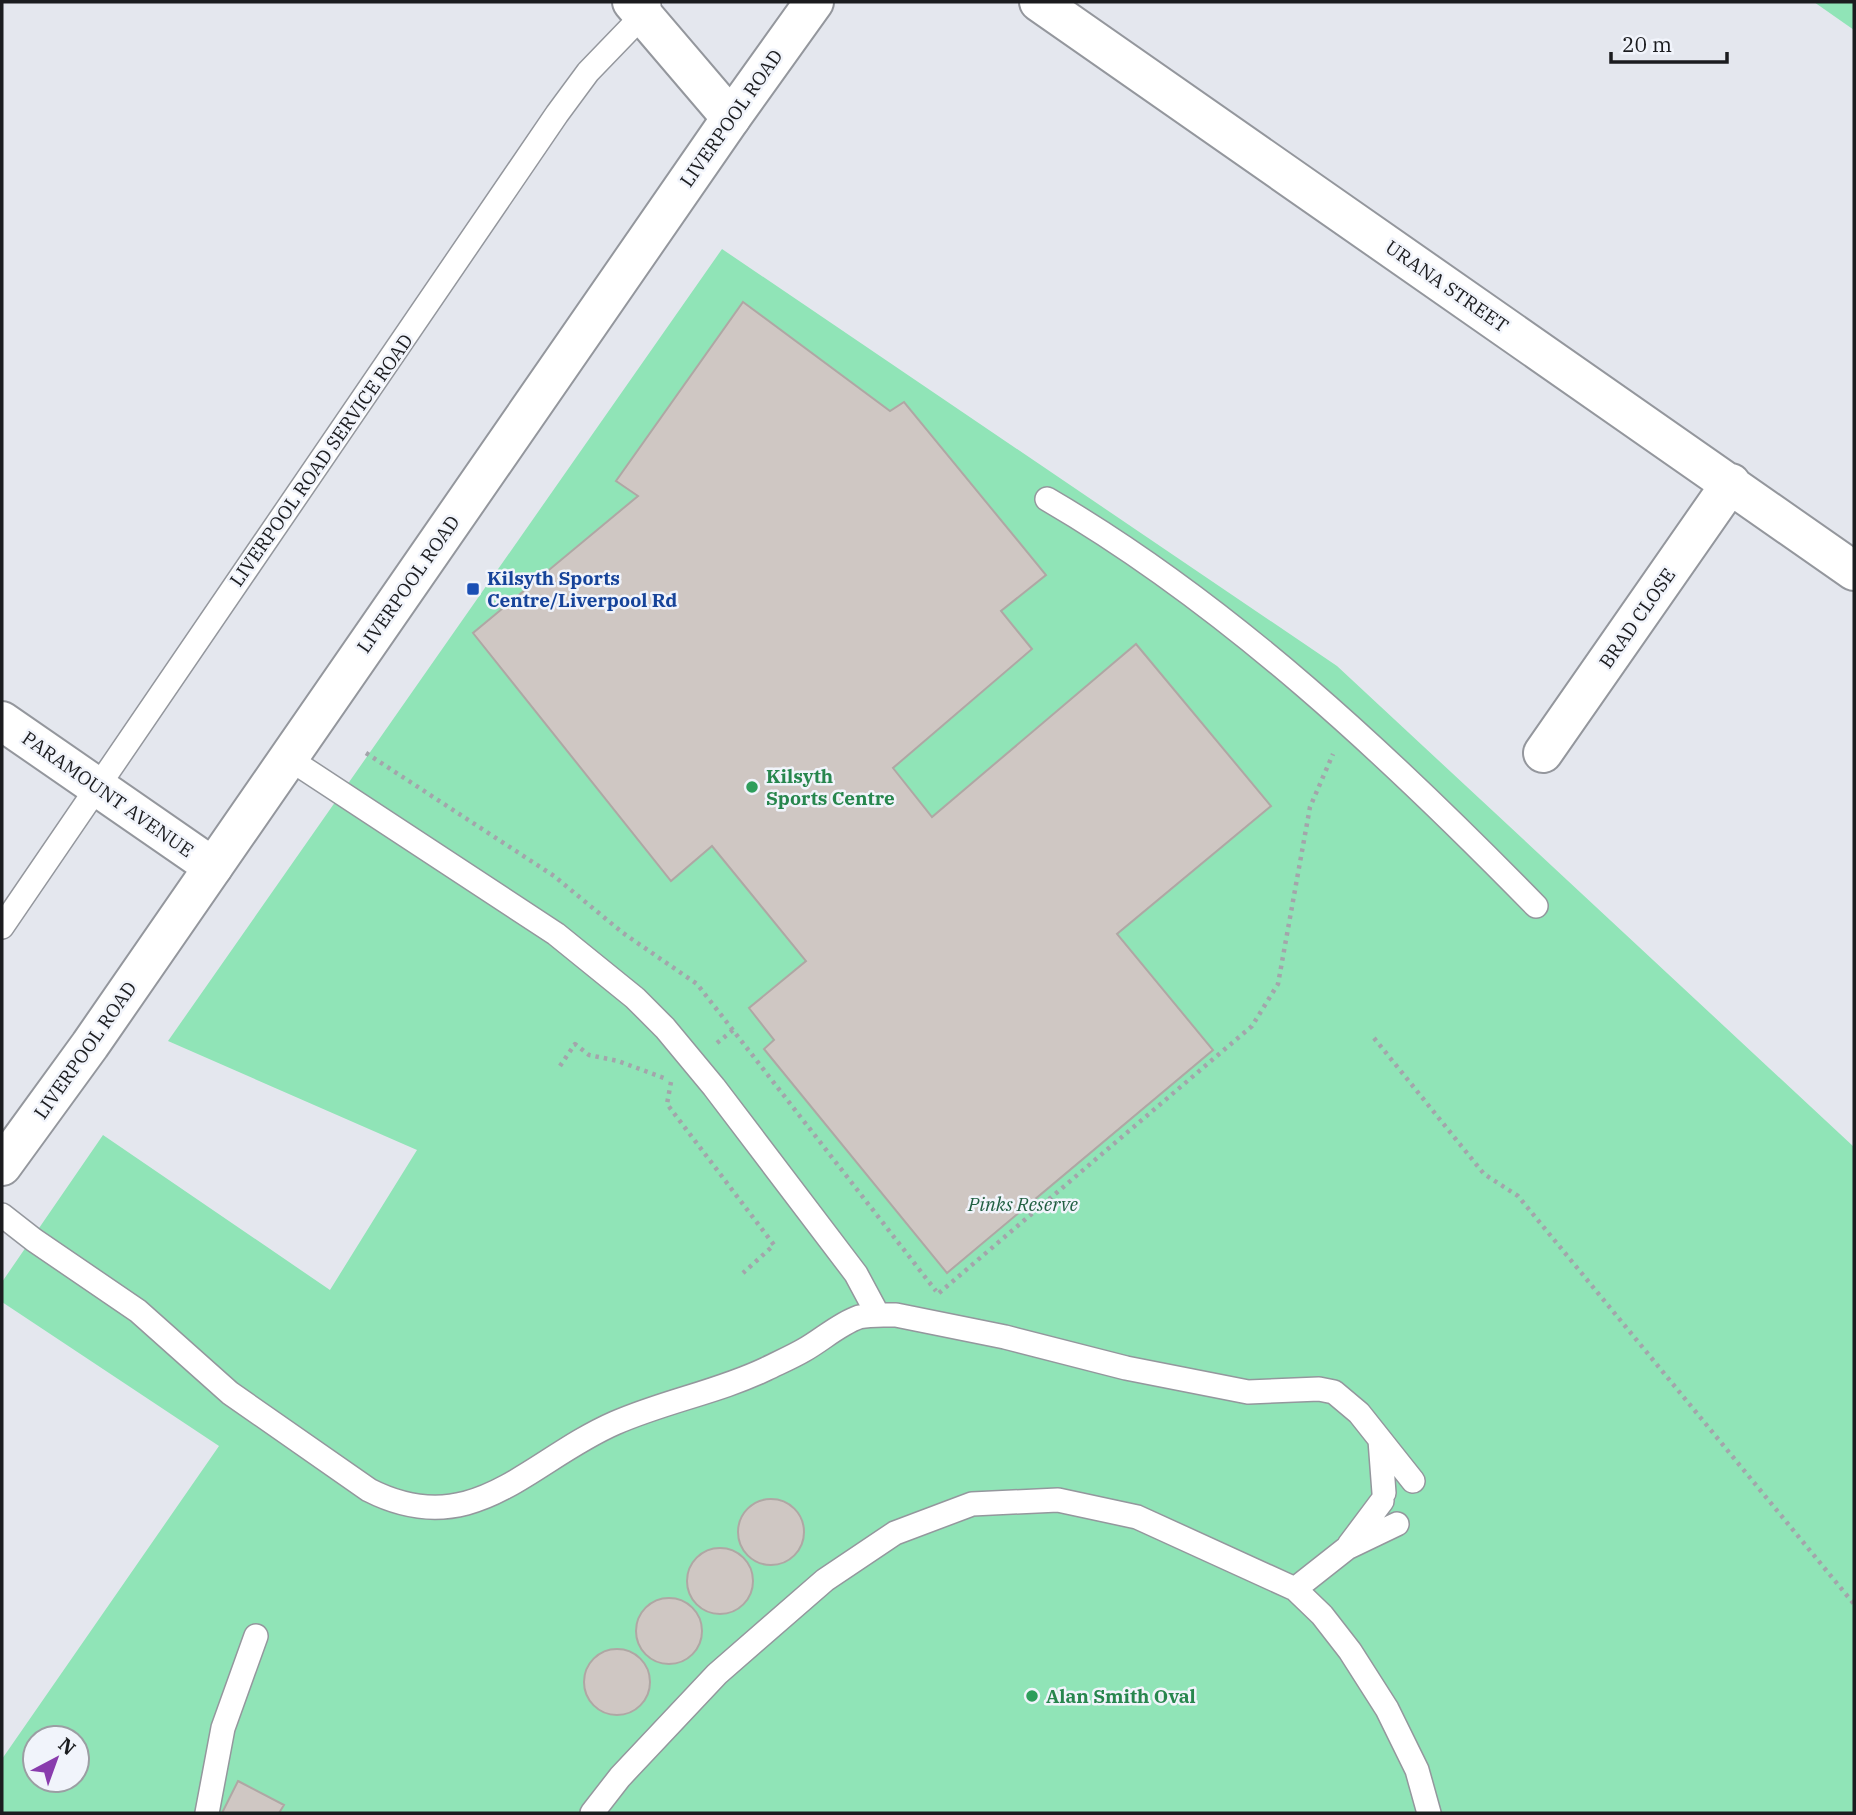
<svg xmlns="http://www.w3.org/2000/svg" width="1856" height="1815" font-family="'IBM Plex Serif',serif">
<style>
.green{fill:#90e4b7;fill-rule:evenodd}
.building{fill:#cfc7c3;stroke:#afa7a4;stroke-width:2}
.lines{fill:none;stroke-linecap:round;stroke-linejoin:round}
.service-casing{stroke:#94979d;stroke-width:26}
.minor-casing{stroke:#94979d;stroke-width:42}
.secondary-casing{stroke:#94979d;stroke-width:42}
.path{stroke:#a3a5ab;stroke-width:4.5;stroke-dasharray:3.5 5;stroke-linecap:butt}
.service{stroke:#fff;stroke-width:23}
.minor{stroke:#fff;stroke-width:38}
.secondary{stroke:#fff;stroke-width:38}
.transit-dot{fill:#1a4fb4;stroke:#f1f4fb;stroke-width:2.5}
.leisure-dot{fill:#2e9e5b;stroke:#f1f4fb;stroke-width:2.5}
.labels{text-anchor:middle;stroke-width:5;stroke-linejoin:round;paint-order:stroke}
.street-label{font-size:19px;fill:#1b1c1f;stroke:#f1f4fb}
.transit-label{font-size:19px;font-weight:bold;fill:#164399;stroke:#f1f4fb;text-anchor:start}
.leisure-label{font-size:19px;font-weight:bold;fill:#27864d;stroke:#f1f4fb;text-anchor:start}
.park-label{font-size:19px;font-style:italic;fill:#215f42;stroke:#f1f4fb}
</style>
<rect width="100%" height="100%" fill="#e4e7ee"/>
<path class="green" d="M1814,2H1854V30Z
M722,249L1337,666L1854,1147V1813H2V1759L219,1446L2,1302V1282L103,1135L330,1290L417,1150L168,1041ZM35,1738H77V1780H35Z"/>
<path class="building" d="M743,302L890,411L904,402L1046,575L1001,611L1032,649L893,768L932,817L1136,644L1271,806L1117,934L1213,1050L947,1273L764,1049L774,1040L749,1008L806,961L712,846L671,881L473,633L638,496L616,481Z
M738 1532a33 33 0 1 1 66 0a33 33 0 1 1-66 0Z
M687 1581a33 33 0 1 1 66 0a33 33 0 1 1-66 0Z
M636 1631a33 33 0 1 1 66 0a33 33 0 1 1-66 0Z
M584 1682a33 33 0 1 1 66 0a33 33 0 1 1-66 0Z
M238,1781L284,1805L279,1813H222Z"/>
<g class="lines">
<defs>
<path id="service" d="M1047,499C1229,605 1390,757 1536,906
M288,758L556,934L635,998L665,1028L714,1087L856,1274L878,1315
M2,927L557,114L588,72L643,15L649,5
M2,1215L34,1240L138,1311L230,1393L369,1490C473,1543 528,1461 615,1423C665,1401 718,1392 766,1369C778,1363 792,1357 804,1350C822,1340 839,1324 859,1317C870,1314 884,1315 896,1315L1005,1337L1126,1368L1248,1392L1319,1389L1334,1392L1359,1413L1413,1481
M1380,1440L1384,1493
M1349,1545L1382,1501
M1295,1589L1347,1548L1397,1524
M207,1813L223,1728L256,1636
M592,1813L620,1777L717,1674L825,1580L895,1533L972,1504L1058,1500L1137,1517L1295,1589L1322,1615L1350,1651L1387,1709L1417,1770L1429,1813"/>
<path id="minor" d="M632,2L731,118
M1039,2L1854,571
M2,721L213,867
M1543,753L1731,483"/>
<path id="secondary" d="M2,1166L90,1045L731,118L814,2"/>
</defs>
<use href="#service" class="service-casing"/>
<use href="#minor" class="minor-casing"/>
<use href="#secondary" class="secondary-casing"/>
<path class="path" d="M366,753L554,876L623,933L697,984L936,1291
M1374,1038L1484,1174L1518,1196L1854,1604
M717,1043L733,1030
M560,1066L575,1044L589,1055L618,1061L664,1078
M671,1082L667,1104L774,1245L743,1273
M939,1293L1252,1026L1278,984L1310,807L1333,754"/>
<use href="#service" class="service"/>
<use href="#minor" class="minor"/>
<use href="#secondary" class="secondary"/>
</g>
<rect class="transit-dot" x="466" y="582" width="14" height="14" rx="3.5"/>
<g class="leisure-dot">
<circle cx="752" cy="787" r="7"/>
<circle cx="1032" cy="1696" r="7"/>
</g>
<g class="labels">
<g class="street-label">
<text transform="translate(731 118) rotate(-55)" y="7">LIVERPOOL ROAD</text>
<text transform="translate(1447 286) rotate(35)" y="7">URANA STREET</text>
<text transform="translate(321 460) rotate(-55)" y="7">LIVERPOOL ROAD SERVICE ROAD</text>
<text transform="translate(408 584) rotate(-55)" y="7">LIVERPOOL ROAD</text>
<text transform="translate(1637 618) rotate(-55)" y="7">BRAD CLOSE</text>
<text transform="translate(108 794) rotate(35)" y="7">PARAMOUNT AVENUE</text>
<text transform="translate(85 1050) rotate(-55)" y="7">LIVERPOOL ROAD</text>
</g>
<g class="transit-label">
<text x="487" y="585">Kilsyth Sports<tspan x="487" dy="22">Centre/Liverpool Rd</tspan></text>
</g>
<g class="leisure-label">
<text x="766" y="783">Kilsyth<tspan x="766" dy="22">Sports Centre</tspan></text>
<text x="1046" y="1703">Alan Smith Oval</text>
</g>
<g class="park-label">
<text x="1023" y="1211">Pinks Reserve</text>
</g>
</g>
<rect width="1856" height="1815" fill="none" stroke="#1b1c1f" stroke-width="7"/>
<g transform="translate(56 1759) rotate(41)"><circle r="33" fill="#f1f4fb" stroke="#9b9ea3" stroke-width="2"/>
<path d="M0-5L12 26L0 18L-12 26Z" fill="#893cad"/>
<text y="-10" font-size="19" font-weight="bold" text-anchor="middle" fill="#1b1c1f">N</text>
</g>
<path d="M1611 52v10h116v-10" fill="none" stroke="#1b1c1f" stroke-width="3.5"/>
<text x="1622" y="52" font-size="21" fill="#1b1c1f" stroke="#f1f4fb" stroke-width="5" paint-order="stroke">20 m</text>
</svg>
